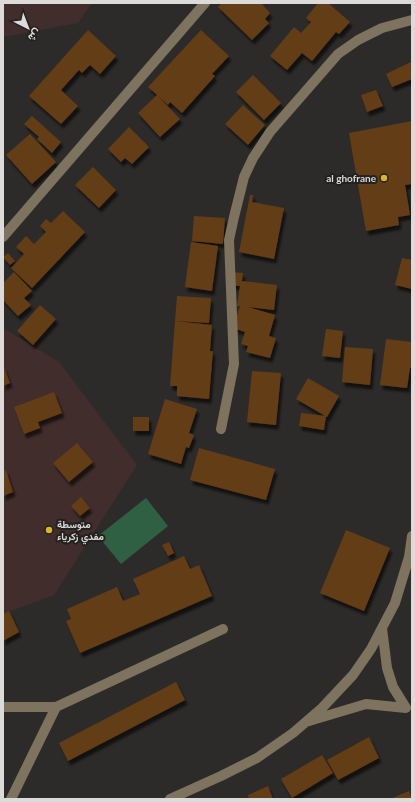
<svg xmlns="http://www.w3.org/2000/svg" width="415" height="802" font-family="Lato,Vazirmatn,sans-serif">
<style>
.education{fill:#412d2b}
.green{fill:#2f6043}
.building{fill:#643c17;filter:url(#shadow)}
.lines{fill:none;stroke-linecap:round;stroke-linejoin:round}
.minor{stroke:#7d735e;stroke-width:10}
.poi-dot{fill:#d7b434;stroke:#232120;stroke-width:1.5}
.labels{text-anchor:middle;stroke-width:4;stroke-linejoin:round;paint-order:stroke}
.poi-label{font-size:10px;font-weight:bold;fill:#dcdbda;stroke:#232120;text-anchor:end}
</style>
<defs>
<filter id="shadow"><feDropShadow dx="2.5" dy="4.5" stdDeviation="1" flood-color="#0009"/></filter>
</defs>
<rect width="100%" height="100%" fill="#2d2b29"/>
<path class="education" d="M3,3H92L78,23L3,37Z
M3,328L59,362L137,465L54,595L3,614Z"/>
<path class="green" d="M146,498L168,526L121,564L98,536Z"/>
<path class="building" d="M222,3H263L262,4L270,13L265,19L269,23L252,40L218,7Z
M318,3H328L350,22L339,34L336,32L312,61L302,53L287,70L270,56L294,27L301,33L311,22L306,18Z
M88,30L116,56L100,74L90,65L82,73L79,70L61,90L78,106L61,124L29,96Z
M201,30L229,56L212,74L215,76L182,113L170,102L168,105L158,96L180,119L160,137L138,113L157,95L148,87Z
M411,62L412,79L392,87L386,74Z
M253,75L281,103L264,120L236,92Z
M376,90L383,106L367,112L361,95Z
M243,105L265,125L248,145L225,124Z
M32,116L61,142L52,153L37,139L39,137L24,124Z
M412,121V164H411L412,172V184L405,185L410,215L398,217L399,225L366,231L349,133Z
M129,127L149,147L132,164L125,158L121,162L108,149Z
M30,134L56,162L32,184L6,155Z
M93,167L116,190L99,208L75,185Z
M250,195H253L252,202L284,208L274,259L239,252Z
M63,211L85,232L32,288L11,268L24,254L16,247L26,236L34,244L46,232L40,226L46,219L51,223Z
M194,216L225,218L223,244L192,241Z
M191,242L218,246L212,291L185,287Z
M8,253L15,261L10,265L3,257Z
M402,258L412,260V289L395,285Z
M14,272L32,291L24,298L31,305L18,316L3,300V283Z
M231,272L243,273L242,281L277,285L274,310L248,307L275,315L269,336L276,338L270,358L246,352L248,346L241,344L245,332L233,328L240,306H237L240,286L229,285Z
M177,296L211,298L209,323L175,321Z
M40,305L56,319L33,345L17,331Z
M175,321L212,325L210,351H213L209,399L177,396V386H170Z
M326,329L343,331L340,358L322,356Z
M386,339L412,342V368H410L407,388L380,385Z
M345,347L373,349L370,385L342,382Z
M3,365L10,383L3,386Z
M252,371L281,373L276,425L247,422Z
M308,378L339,396L327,417L296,399Z
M54,392L62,413L38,422L40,428L24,434L14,407Z
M165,399L197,409L189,433L194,435L189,448L186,447L181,464L148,454Z
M301,413L326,416L324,430L299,426Z
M133,417H149V431H133Z
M77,443L93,462L69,482L53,463Z
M199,448L275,469L266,500L190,480Z
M6,470L13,492L3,496V471Z
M81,497L90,508L80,516L71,506Z
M346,530L390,548L364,611L320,593Z
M169,542L174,553L168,556L162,545Z
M184,556L190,569L199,565L212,596L80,653L66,621L71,619L67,609L117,587L123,601L140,594L133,579Z
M9,611L19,632L3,641V614Z
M176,682L185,700L68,761L59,743Z
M369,737L379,758L338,780L327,760Z
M322,755L333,773L292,798L281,779Z
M268,786L273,799H249L248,795Z
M409,791L412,799H390Z"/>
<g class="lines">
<path class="minor" d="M3,237L205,3
M221,429L234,364L229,240L234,217L244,177L253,158L270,132L338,54L358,40L382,28L412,20
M3,707H56L223,629
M309,721L366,704L406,708L393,687L387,668L382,628
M11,799L56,707
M170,799L221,776L257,758L293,733L322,708L353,675L371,649L395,603L409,557L412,536"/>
</g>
<g class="poi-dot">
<circle cx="384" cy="178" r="4"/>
<circle cx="49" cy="530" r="4"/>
</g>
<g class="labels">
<g class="poi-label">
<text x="376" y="182">al ghofrane</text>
<text x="57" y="528" text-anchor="start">متوسطة<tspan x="57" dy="12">مفدي زكرياء</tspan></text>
</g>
</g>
<rect width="415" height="802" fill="none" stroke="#dcdbda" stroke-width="8"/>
<g transform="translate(28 28) rotate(138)" stroke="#232120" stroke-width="3" paint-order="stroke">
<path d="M0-3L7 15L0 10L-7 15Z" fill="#dcdbda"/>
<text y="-6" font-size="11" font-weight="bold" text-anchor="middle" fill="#dcdbda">ش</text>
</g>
</svg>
